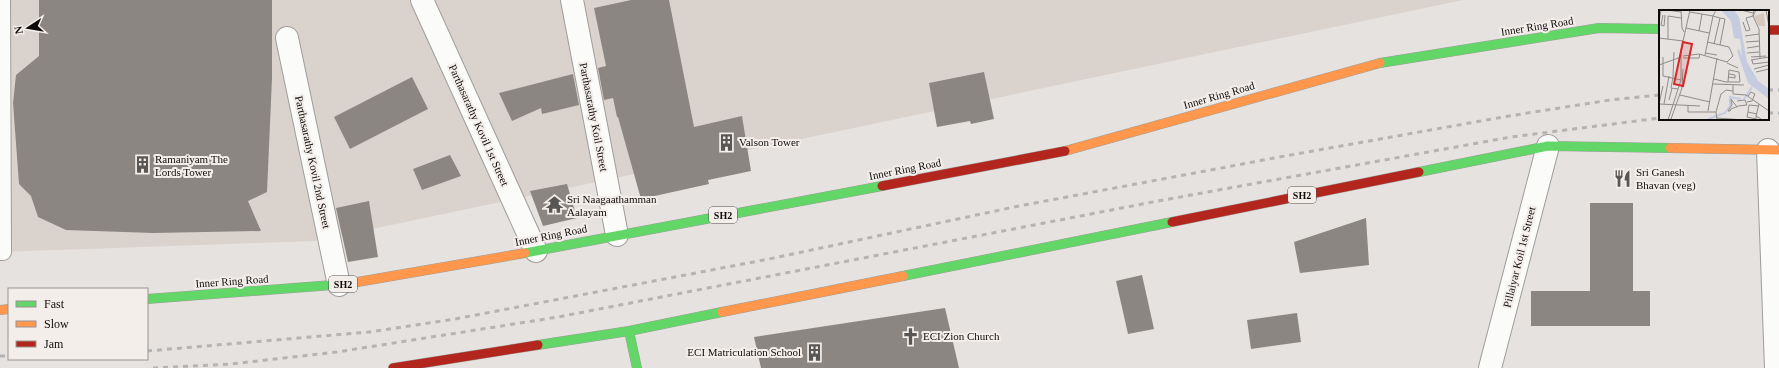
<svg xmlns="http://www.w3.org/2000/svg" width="1779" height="368" font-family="'Times New Roman',serif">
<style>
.built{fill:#dad2cd}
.building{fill:#8b8681}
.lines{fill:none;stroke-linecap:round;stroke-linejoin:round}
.lane-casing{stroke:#9f9d9b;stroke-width:18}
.street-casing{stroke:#9f9d9b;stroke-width:24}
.fast-casing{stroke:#9f9d9b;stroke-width:10}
.slow-casing{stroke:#9f9d9b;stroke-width:10}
.jam-casing{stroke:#9f9d9b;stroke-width:10}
.lane{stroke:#fbfbfa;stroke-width:16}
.street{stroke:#fbfbfa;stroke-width:22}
.fast{stroke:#63d668;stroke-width:9}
.slow{stroke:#ff974d;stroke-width:9}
.jam{stroke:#b3261e;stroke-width:9}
.rail{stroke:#b5b4b4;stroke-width:3;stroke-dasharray:5 5;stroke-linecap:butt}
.labels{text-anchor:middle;stroke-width:4;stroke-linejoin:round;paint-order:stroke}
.shield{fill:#f4eeeb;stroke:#53504e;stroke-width:1}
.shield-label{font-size:10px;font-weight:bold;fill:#0e0c0b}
.street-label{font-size:11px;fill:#0e0c0b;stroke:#f4eeeb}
.poi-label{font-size:11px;fill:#0e0c0b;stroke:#f4eeeb;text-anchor:start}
.inset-river{fill:none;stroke:#c5ccdf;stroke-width:2}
.inset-road{fill:none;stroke:#8f8c8a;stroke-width:1}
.view{fill:#d62828;fill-opacity:0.15;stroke:#d62828;stroke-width:2}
.inset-edge{fill:none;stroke:#0e0c0b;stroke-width:2}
</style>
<rect width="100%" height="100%" fill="#e5e2df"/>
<path class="built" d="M0,0H1463L315,241L0,252Z"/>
<path class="building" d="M39,0H272V78L267,192L248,201L261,231L153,233L66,230L38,217L31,196L19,184L13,103L16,75L39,56Z
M631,0H669L694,127L742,116L751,171L708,180L709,184L641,199L618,117H617L613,98L604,100L598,68L606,66L594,8Z
M984,72L994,119L971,124L970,121L937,127L929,83Z
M573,74L579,105L542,114L541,108L512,121L499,93Z
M412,77L428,109L350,149L334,117Z
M450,155L461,176L422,190L413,169Z
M567,184L577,218L543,226L530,191Z
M369,201L378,257L348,262L336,208Z
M1590,203H1633V291H1650V326H1531V291H1590Z
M1366,218L1369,265L1300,273L1294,242Z
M1142,275L1154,329L1128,334L1116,281Z
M945,308L959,368H761L754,337Z
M1297,313L1301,342L1251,349L1247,320Z"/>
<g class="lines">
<defs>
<path id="lane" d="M0,252H3L2,0"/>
<path id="street" d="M422,0L536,251
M572,0L617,235
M287,38L339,285
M1768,150L1776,368
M1490,368L1548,146"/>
<path id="fast" d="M1380,63L1599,28L1660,29
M1419,172L1548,146L1670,148
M525,253L882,186
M903,276L1172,222
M147,299L346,284
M629,331L637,368
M538,345L629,331L722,312"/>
<path id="slow" d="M1670,148L1779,150
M1065,151L1380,63
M346,284L525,253
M0,310L9,309
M722,312L903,276"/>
<path id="jam" d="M1768,30H1779
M882,186L1065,151
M1172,222L1419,172
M393,368L538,345"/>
</defs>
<use href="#lane" class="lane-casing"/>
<use href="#street" class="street-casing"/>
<use href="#fast" class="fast-casing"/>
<use href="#slow" class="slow-casing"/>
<use href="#jam" class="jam-casing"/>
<use href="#lane" class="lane"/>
<use href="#street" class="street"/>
<use href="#fast" class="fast"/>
<use href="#slow" class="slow"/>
<use href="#jam" class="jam"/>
<path class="rail" d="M1768,90H1779
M1768,113H1779
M147,351L369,332L455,319L769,259L1019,206L1285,156L1509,116L1610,100L1660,95
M0,356H9
M153,368L231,364L337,352L558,317L1158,201L1511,137L1660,118"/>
</g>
<defs>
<symbol id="building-bare" viewBox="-9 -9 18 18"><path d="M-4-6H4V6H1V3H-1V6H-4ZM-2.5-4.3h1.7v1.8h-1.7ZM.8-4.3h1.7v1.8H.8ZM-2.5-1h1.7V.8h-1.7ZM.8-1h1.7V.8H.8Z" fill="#595755" stroke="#f4eeeb" stroke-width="2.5" paint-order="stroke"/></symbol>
<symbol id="restaurant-bare" viewBox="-9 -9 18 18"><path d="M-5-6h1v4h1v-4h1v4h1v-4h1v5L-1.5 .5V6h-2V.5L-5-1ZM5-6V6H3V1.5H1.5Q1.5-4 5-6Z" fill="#595755" stroke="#f4eeeb" stroke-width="2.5" paint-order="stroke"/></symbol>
<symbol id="temple-bare" viewBox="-9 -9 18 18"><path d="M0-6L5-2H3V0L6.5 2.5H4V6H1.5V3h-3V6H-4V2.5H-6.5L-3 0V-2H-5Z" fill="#595755" stroke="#f4eeeb" stroke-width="2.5" paint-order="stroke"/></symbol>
<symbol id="church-bare" viewBox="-9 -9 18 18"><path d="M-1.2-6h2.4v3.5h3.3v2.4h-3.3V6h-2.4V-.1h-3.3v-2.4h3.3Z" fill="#595755" stroke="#f4eeeb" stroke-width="2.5" paint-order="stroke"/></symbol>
</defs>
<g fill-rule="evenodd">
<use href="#building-bare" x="714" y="130" width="25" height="25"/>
<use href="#building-bare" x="130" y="152" width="25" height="25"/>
<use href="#restaurant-bare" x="1610" y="166" width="25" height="25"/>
<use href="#temple-bare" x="542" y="192" width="25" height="25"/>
<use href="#church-bare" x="898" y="324" width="25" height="25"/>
<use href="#building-bare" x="802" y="340" width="25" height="25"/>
</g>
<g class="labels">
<g class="shield">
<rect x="1288" y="187" width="28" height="16" rx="3"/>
<rect x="709" y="207" width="28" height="16" rx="3"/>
<rect x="329" y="276" width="28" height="16" rx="3"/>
</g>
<g class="shield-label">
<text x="1302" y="199">SH2</text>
<text x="723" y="219">SH2</text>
<text x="343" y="288">SH2</text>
</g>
<g class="street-label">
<text transform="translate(1537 26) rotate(-9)" y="4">Inner Ring Road</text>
<text transform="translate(1219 95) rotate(-16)" y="4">Inner Ring Road</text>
<text transform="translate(594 117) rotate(79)" y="4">Parthasarathy Koil Street</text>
<text transform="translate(479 125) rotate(66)" y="4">Parthasarathy Kovil 1st Street</text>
<text transform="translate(313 162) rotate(78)" y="4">Parthasarathy Kovil 2nd Street</text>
<text transform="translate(905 169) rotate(-11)" y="4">Inner Ring Road</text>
<text transform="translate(551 235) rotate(-11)" y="4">Inner Ring Road</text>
<text transform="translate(1519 257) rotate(-76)" y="4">Pillaiyar Koil 1st Street</text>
<text transform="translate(232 281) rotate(-4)" y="4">Inner Ring Road</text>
</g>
<g class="poi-label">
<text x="739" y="146">Valson Tower</text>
<text x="155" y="163">Ramaniyam The<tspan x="155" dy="13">Lords Tower</tspan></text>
<text x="1636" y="176">Sri Ganesh<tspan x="1636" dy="13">Bhavan (veg)</tspan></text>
<text x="567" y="203">Sri Naagaathamman<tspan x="567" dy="13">Aalayam</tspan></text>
<text x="923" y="340">ECI Zion Church</text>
<text x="801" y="356" text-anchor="end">ECI Matriculation School</text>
</g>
</g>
<g transform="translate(1659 10)">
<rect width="110" height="110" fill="#e5e2df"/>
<path d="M105,3L106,16H100L95,6Z" fill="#d7c8be"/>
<path d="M62,0H75L80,7L88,52L99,71L110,79V89L89,73L78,41L80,39L83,46L81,29L75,28L72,11Z" fill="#c5ccdf"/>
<path class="inset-river" d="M85,89L93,77M49,109L66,103L71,96V87L82,89"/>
<path class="inset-road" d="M8,0L22,2M22,0L23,18L25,22M57,0L54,6L61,8M82,0L94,3M95,0L94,6L100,19L101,48M107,0L110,16M31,2L54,6L46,45M4,5L2,15L5,16L6,5M9,6V29M9,6L22,8M84,12L87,21L91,20L87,8L94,6L97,0M0,13L2,0M27,18L50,23M40,21L43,4M86,26L100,24M0,28L24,31M87,32L101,31M55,34L61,8L66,9L61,35M88,38L101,36M46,43L58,45M88,43L100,42M24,46L40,44L68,52L74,46L70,37L48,32M4,47V66L22,70M92,47L107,46M24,48H40L41,44M92,50L110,47M93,50L94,54L110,52M68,53L79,58M0,55L22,47M95,59L110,55M97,62L110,59M14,67L15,42M14,67L12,78L19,79M69,67L76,68V65L70,64M55,69L67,72H81L80,62L70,60L69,72M54,74L85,75M74,75V84L87,85L110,101M21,85L51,92M10,90L13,78M88,92L93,91L96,84L92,82L89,86M0,94L41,96M0,94L4,76M5,94L10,66M100,94L97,106L102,109M29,96V102H57L58,110M78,97L72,89L73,95L69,101H71L72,99L77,97H78L79,96L88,95L86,90L78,91M49,101L58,48M57,102L62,84L67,80L74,81M89,102L90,95L100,96M97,106V109L88,107L89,102L98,104M58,108L85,110M12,109L23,78L24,59M9,110L22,70V40L31,0"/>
<path class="view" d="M24,32L33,34L24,76L15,74Z"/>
<rect width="110" height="110" class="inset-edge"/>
</g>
<rect x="8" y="288" width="140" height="72" fill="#f4eeeb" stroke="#989491"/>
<rect x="16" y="301" width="20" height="6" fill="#63d668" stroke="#989491"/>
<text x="44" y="308" font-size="12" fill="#0e0c0b">Fast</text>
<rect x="16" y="321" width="20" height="6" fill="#ff974d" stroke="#989491"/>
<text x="44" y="328" font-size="12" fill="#0e0c0b">Slow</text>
<rect x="16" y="341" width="20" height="6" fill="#b3261e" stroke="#989491"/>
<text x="44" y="348" font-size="12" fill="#0e0c0b">Jam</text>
<g transform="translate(28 28) rotate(258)" stroke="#f4eeeb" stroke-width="3" paint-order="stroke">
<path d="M0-3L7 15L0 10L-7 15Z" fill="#0e0c0b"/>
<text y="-6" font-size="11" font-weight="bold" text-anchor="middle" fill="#0e0c0b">N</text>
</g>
</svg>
